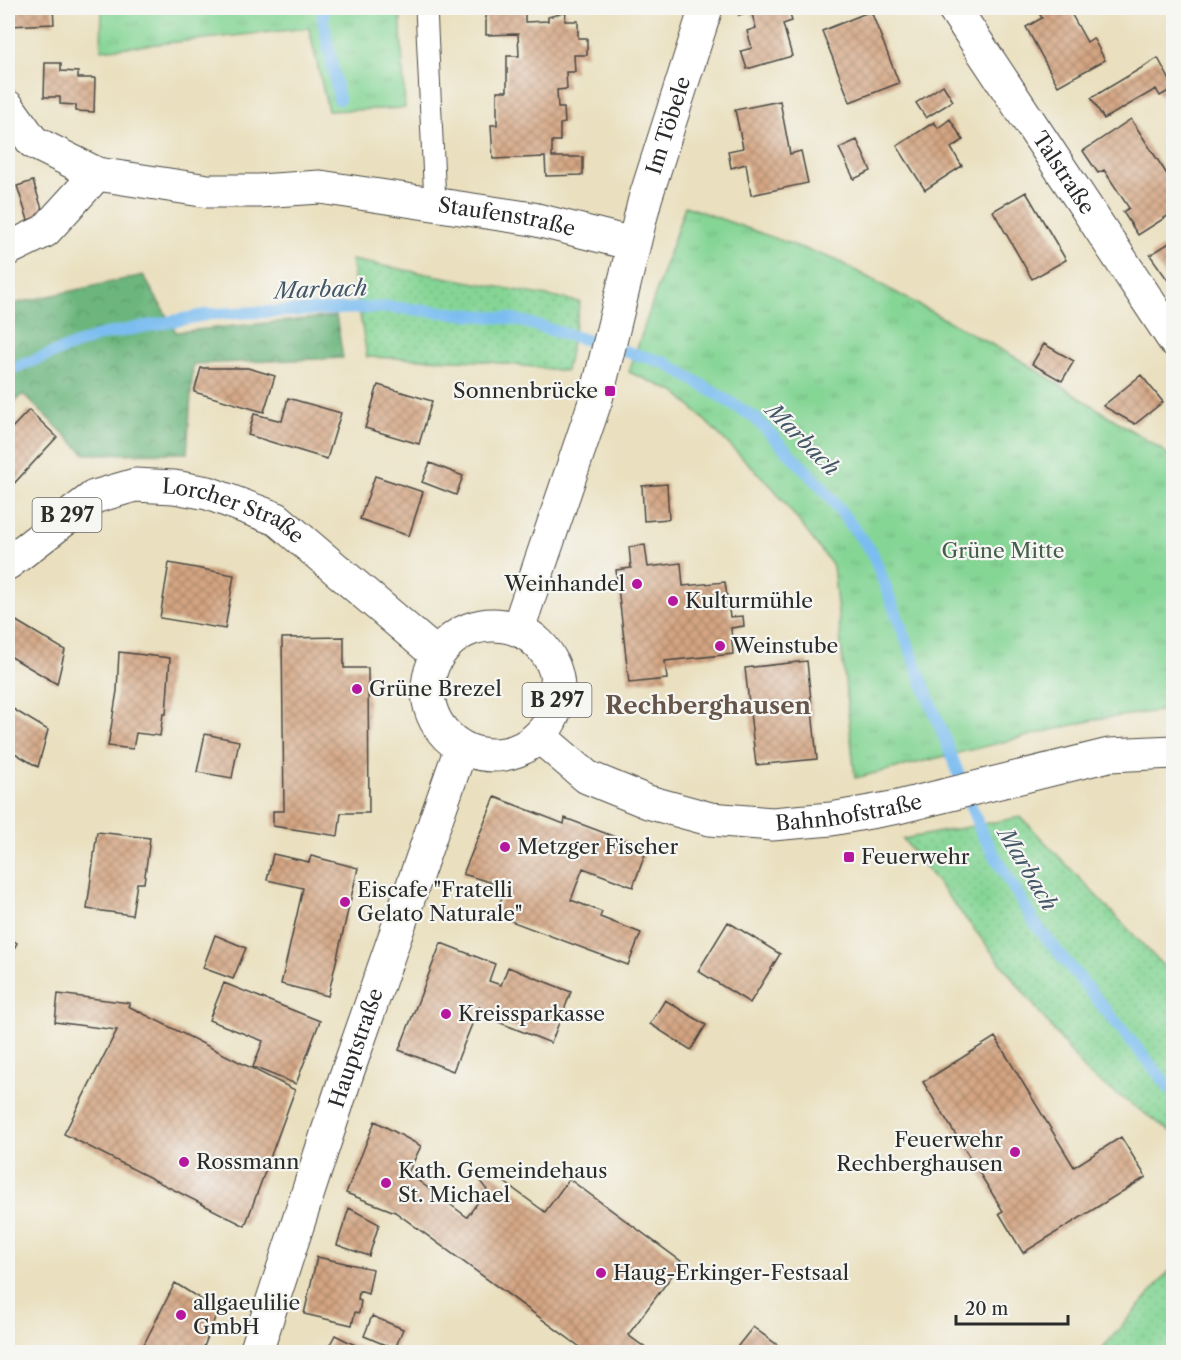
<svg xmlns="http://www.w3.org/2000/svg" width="1181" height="1360" font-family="'Libre Caslon Text',serif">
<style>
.grass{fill:url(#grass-dots);stroke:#588060;stroke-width:1.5}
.forest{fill:url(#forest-crowns);stroke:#4c7054;stroke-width:1.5}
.park{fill:url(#park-tufts);stroke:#588060;stroke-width:1.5}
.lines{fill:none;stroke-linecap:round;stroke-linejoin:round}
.stream{stroke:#7bbdf1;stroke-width:12}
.building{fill:url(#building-cross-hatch)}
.service-casing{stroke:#484641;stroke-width:23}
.minor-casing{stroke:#484641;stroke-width:35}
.tertiary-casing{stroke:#484641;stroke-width:35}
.primary-casing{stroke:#484641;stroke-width:35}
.service{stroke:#fff;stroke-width:21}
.minor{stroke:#fff;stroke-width:33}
.tertiary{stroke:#fff;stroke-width:33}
.primary{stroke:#fff;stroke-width:33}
.poi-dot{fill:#b5179e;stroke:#f6f6f2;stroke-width:2}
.labels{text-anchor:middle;stroke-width:4.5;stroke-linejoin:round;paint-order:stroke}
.shield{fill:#f6f6f2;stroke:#686867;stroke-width:1.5}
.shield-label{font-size:20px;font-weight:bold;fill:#2b2b2b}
.street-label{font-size:21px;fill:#2b2b2b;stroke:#f6f6f2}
.poi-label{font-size:21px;fill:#2b2b2b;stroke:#f6f6f2;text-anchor:start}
.park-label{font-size:21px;fill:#465e4b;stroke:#f6f6f2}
.water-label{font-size:22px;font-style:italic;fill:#435766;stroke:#f6f6f2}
.quarter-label{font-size:24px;font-weight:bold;fill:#66564a;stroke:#f6f6f2}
</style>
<defs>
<pattern id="grass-dots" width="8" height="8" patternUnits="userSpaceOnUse" patternTransform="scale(1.5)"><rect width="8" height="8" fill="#85d595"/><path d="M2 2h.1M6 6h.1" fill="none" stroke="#73b781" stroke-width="1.8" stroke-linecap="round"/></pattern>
<pattern id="forest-crowns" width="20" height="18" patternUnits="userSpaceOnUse" patternTransform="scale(1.5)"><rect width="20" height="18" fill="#6cb67e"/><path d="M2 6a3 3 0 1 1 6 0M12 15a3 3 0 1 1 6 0" fill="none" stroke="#599467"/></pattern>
<pattern id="park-tufts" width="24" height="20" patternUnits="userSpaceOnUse" patternTransform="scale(1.5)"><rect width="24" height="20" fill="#85d595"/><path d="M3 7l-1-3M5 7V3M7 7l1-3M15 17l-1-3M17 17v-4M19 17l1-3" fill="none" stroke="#73b781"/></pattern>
<pattern id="building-cross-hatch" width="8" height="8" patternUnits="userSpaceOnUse" patternTransform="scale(1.5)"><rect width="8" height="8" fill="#d4a583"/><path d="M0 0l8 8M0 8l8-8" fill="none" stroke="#ac876b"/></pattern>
</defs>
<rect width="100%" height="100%" fill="#f6f6f2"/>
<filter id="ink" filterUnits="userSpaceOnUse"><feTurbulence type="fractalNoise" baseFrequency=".0167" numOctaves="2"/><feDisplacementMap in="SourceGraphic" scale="12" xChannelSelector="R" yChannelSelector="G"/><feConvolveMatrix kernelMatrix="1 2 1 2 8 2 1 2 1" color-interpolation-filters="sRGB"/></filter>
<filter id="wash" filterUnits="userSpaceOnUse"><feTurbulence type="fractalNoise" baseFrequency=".008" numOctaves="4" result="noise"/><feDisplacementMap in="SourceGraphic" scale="24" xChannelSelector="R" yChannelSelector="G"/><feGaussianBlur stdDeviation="1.35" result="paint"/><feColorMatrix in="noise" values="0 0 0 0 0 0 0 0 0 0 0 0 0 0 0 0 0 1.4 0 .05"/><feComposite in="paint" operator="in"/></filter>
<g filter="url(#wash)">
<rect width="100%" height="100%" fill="#eae0bf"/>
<path class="grass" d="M351,260L580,302L566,371L482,361L367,357Z
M1021,817L1173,976V1133L1088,1074L903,839Z
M1173,1267V1352H1099Z"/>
<path class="forest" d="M143,275L176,332L336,316L343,358L193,364L187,453L85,454L23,394L8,409V305Z"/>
<path class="park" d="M102,8H400L405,108L328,111L309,28L101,50Z
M685,206L836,260L1022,361L1164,451L1174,461L1173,709L1098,719L855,778L833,566L774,489L677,393L629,372Z"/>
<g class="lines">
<path class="stream" d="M323,8V20L339,99
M8,370L101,335L210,314L389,307L514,319L666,363L754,417L823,488L872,552L981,832L1035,924L1174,1093"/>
</g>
<g id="blocks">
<path class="building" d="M8,8H53L54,24L8,26Z
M512,8H525V22L548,21V17L566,12L565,21H578V38H587V55H574L575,72H566L567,89L557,90L558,108H564L565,123L560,124V141H552V157H583V175L546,176L545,157L493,159L491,125H497V91H507V56H519L518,34L486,35V15Z
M742,8H788L792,21L783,24L792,56L747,69L741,51L752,48L747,31L756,28L751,11L739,15Z
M1036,8H1068L1087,42L1093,38L1105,60L1058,86L1026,27L1042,18Z
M871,11L899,83L850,102L822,31Z
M1158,58L1174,88L1160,96L1156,89L1104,119L1091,98Z
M45,63H61V71L78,72V78H95L94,112L76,111V105L60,104V97H44Z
M943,85L953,101L926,118L916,103Z
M780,101L790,154L801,151L808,183L751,195L746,164L731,168L728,151L743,148L735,110Z
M950,119L963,140L951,148L962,166L925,190L897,146L934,122L938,128Z
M1131,119L1174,185V212L1138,235L1123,212L1129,208L1104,170L1098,173L1083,151Z
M857,140L871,171L854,179L839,148Z
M33,181L44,215L28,220L17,186Z
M1026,192L1066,260L1032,279L993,211Z
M1174,240V289L1150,255Z
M1044,344L1074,361L1062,381L1032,364Z
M201,368H248L275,376L264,412L194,392Z
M1141,375L1163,402L1135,424L1103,406Z
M378,385L432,401L419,444L365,428Z
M288,398L341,413L327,459L248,435L254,414L282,421Z
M29,410L57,437L8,490V432Z
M430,463L463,476L456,495L422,482Z
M375,476L423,492L409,536L360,519Z
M667,484L669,519L644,521L642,486Z
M645,545L648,567L681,563L683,586L725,582L730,617L743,616L744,626L731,628L733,654L665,661L667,679L629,683L616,570L631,568L629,547Z
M169,563L234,575L225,629L160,618Z
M13,619L65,650L57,684L8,655V629Z
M344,637V668H368L369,813H341L338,836L273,826V811H284L282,638Z
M119,652L170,658L166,714H163L160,736L136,733L133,749L108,746L117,691Z
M807,661L817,759L756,765L745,668Z
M8,706L48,730L38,767L8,749Z
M205,734L239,741L232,778L197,772Z
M495,797L564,824L565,818L647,849L633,887L583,868L571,900L602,912L600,917L641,933L628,965L495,915L506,887L463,874Z
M97,832L150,838L144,883H137L132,915L87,909Z
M273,854L309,862L311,856L358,868L328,996L281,984L303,888L267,880Z
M728,922L780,954L750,1003L698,971Z
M215,935L246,948L233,979L203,968Z
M8,937L17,943L8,960Z
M441,943L495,964L489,981L501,985L508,967L571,992L551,1043L488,1018L490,1012L479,1007L453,1071L399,1050Z
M224,983L320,1021L296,1084L253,1067L263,1041L209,1020Z
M58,994L130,1003L128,1006L295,1090L245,1226L64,1134L117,1030L55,1022Z
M665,1000L706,1025L691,1050L650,1024Z
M995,1037L1074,1167L1121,1137L1146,1177L1023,1253L999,1213L1003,1211L923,1082Z
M375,1121L421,1146L408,1173L467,1217L487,1190L479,1180L485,1171L492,1173L545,1212L569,1179L682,1262L628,1335L651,1352H587L395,1212L346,1193Z
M349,1208L379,1224L369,1256L337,1245Z
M317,1257L373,1269L368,1294L359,1291L358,1300L361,1301L359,1313L355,1312L352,1325L304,1314Z
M175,1283L218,1310L202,1352H140Z
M372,1316L403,1329L395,1349L364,1336Z
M753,1327L787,1352H733Z
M335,1335L369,1352H326Z"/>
</g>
</g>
<g filter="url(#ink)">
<use href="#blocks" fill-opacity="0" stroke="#484641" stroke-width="1.5"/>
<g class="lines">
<defs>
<path id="service" d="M426,8L435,203"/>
<g id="minor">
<path id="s1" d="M954,8L1174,340"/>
<path id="s2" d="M8,107L33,142L97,174L208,191H259L320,187L533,219L633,244"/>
<path d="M8,249L45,231L97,174"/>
<path id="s3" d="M518,629L596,399L645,199L706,8"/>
</g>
<g id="tertiary">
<path id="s4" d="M256,1352L345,1079L461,748"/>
</g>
<g id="primary">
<path id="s5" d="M8,563L94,497L135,485L174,487L208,493L277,519L437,655"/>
<circle cx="493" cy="690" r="65"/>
<path id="s6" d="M539,736L587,777L648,802L710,819L772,824L831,819L898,807L1109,755L1174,752"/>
</g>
</defs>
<use href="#service" class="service-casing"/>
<use href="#minor" class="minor-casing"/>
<use href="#tertiary" class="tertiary-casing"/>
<use href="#primary" class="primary-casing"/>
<use href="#service" class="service"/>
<use href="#minor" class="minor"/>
<use href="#tertiary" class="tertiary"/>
<use href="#primary" class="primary"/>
</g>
</g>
<g class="poi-dot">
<rect x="604" y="385" width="12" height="12" rx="3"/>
<circle cx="637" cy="584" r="6"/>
<circle cx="673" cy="601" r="6"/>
<circle cx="720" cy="646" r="6"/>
<circle cx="357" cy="689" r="6"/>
<circle cx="505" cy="847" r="6"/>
<rect x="843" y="851" width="12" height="12" rx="3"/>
<circle cx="345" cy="902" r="6"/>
<circle cx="446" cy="1014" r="6"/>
<circle cx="1015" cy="1152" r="6"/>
<circle cx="184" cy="1162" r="6"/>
<circle cx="386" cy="1183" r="6"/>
<circle cx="601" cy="1273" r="6"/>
<circle cx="181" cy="1315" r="6"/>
</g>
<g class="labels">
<g class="shield">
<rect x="32.5" y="498" width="69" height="34" rx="4.5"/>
<rect x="522.5" y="683" width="69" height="34" rx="4.5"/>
</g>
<g class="shield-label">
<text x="67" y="522">B 297</text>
<text x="557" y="707">B 297</text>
</g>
<g class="street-label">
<text dy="7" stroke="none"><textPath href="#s3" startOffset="526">Im Töbele</textPath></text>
<text dy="7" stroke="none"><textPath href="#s1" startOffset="198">Talstraße</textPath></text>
<text dy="7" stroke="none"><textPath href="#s2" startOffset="528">Staufenstraße</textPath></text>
<text dy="7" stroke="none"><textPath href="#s5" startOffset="254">Lorcher Straße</textPath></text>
<text dy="7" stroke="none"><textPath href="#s6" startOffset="333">Bahnhofstraße</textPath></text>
<text dy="7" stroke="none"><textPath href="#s4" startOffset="320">Hauptstraße</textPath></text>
</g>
<g class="poi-label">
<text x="598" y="398" text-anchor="end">Sonnenbrücke</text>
<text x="625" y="591" text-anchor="end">Weinhandel</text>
<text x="685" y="608">Kulturmühle</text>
<text x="732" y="653">Weinstube</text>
<text x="369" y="696">Grüne Brezel</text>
<text x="517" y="854">Metzger Fischer</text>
<text x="861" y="864">Feuerwehr</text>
<text x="357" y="897">Eiscafe "Fratelli<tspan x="357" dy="24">Gelato Naturale"</tspan></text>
<text x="458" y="1021">Kreissparkasse</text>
<text x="1003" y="1147" text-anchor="end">Feuerwehr<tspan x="1003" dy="24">Rechberghausen</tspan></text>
<text x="196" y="1169">Rossmann</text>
<text x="398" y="1178">Kath. Gemeindehaus<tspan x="398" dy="24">St. Michael</tspan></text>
<text x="613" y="1280">Haug-Erkinger-Festsaal</text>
<text x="193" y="1310">allgaeulilie<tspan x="193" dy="24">GmbH</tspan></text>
</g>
<g class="park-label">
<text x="1003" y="558">Grüne Mitte</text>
</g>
<g class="water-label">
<text transform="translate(321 289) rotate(-2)" y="8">Marbach</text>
<text transform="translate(803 439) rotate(45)" y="8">Marbach</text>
<text transform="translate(1028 869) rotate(59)" y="8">Marbach</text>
</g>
<g class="quarter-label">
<text x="708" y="714">Rechberghausen</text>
</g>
</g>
<rect width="1181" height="1360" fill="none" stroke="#f6f6f2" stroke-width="30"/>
<path d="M956 1315v9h112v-9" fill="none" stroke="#2b2b2b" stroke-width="3"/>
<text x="965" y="1315" font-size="18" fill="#2b2b2b" stroke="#f6f6f2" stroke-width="4.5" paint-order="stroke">20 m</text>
</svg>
